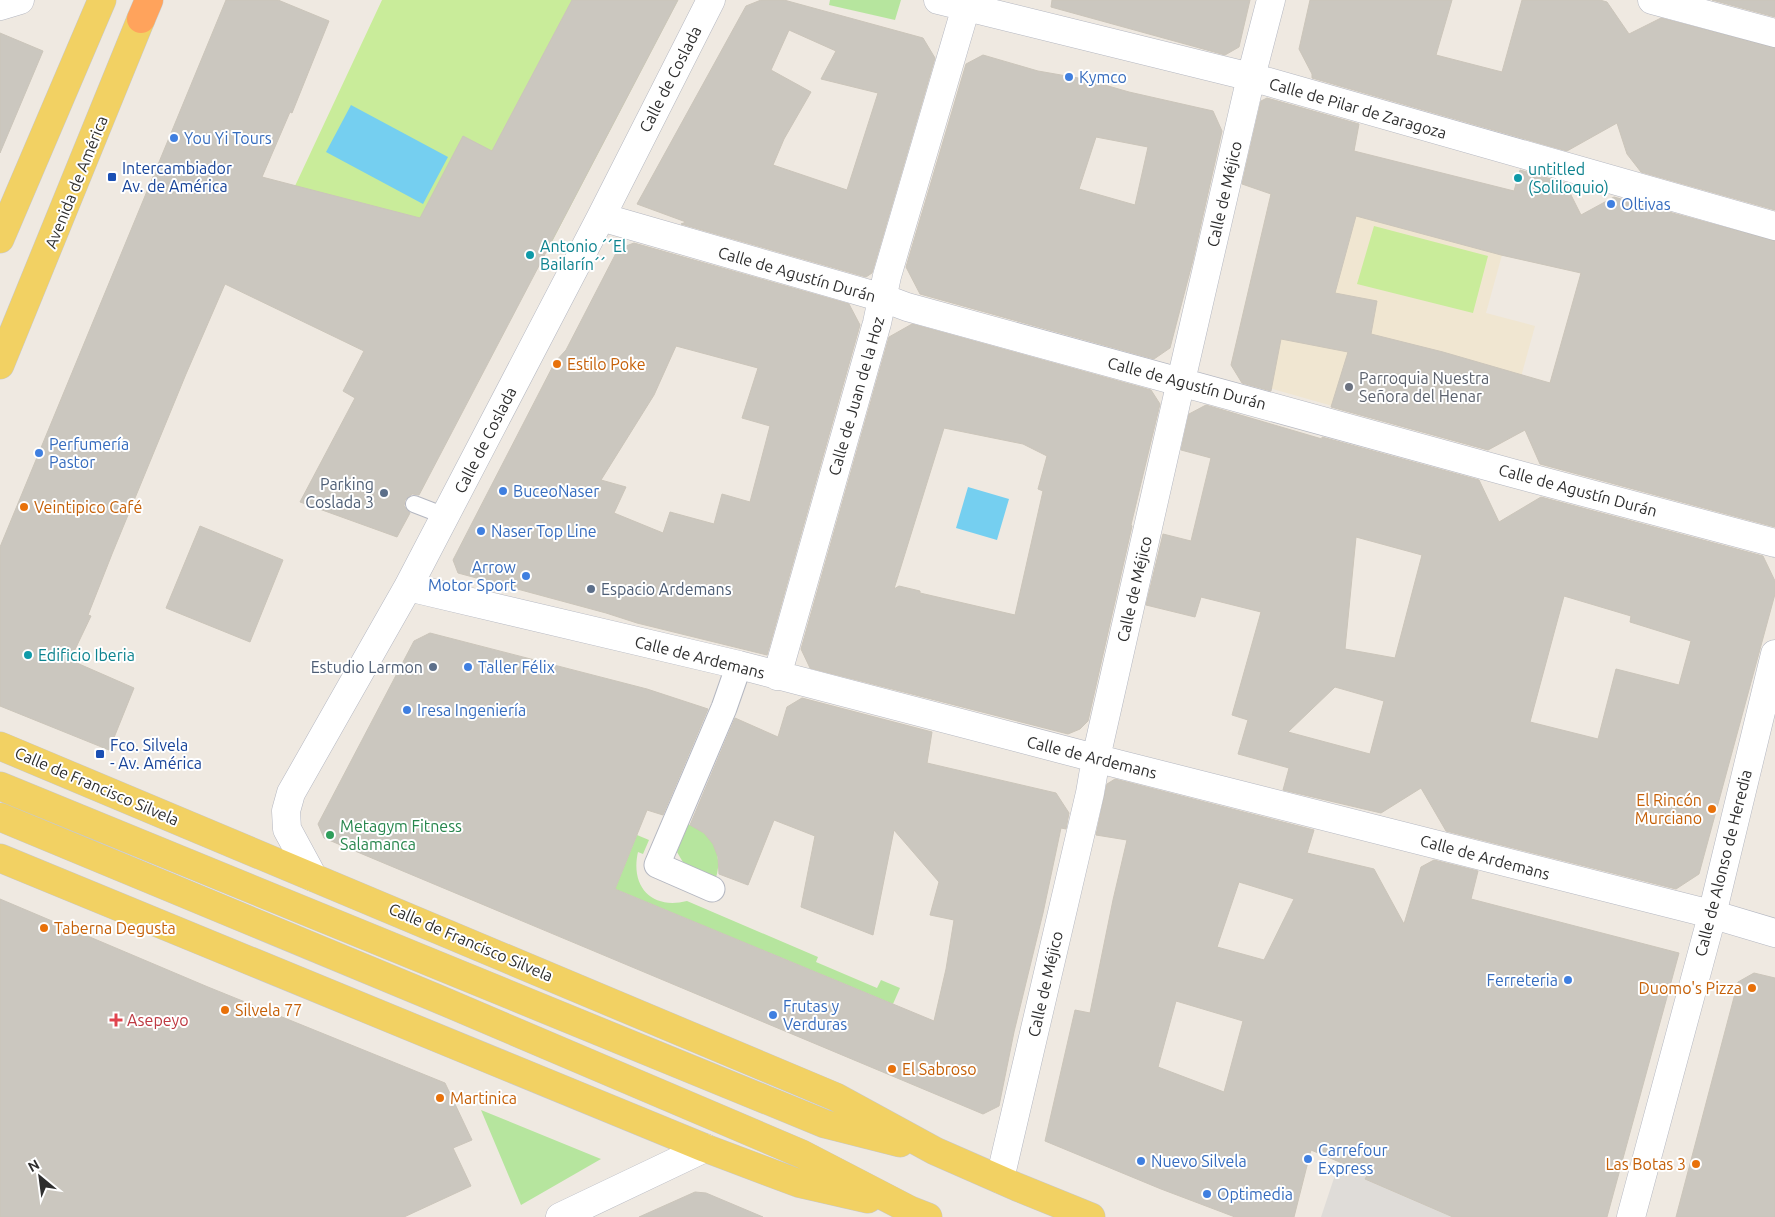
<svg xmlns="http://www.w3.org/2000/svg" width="1775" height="1217" font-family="Ubuntu,sans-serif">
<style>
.education{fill:#f0e6d1}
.green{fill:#b6e59e}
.pitch{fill:#c9ec9a}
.plaza{fill:#dfdcd8}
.water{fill:#75cff0}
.building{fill:#cbc7bf;stroke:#cbc5ba;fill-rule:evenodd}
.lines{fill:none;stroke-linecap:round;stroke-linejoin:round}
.service-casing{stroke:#b4b7c1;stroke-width:18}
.pedestrian-casing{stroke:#b4b7c1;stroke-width:27}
.minor-casing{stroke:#b4b7c1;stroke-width:29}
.primary-casing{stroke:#c9c9c9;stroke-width:29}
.motorway-casing{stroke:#c9c9c9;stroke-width:29}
.service{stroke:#fff;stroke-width:16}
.pedestrian{stroke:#fff;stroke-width:25}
.minor{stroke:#fff;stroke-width:28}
.primary{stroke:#f2d163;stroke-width:28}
.motorway{stroke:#ffa35c;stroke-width:28}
.shop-dot{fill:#3f7fe0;stroke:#fff;stroke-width:2}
.transit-dot{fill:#1a4fb4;stroke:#fff;stroke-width:2}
.culture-dot{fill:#0f9aa8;stroke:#fff;stroke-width:2}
.food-dot{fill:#e8710a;stroke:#fff;stroke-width:2}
.worship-dot{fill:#6b7280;stroke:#fff;stroke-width:2}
.service-dot{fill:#5c6f8a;stroke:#fff;stroke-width:2}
.leisure-dot{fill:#2e9e5b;stroke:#fff;stroke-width:2}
.health-dot{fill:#e0444e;stroke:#fff;stroke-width:2}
.labels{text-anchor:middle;stroke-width:4;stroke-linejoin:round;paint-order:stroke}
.shop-label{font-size:16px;fill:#366cbe;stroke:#fff;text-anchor:start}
.street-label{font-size:16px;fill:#2e2e2e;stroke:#fff}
.transit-label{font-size:16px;fill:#164399;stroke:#fff;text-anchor:start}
.culture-label{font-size:16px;fill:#0d838f;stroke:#fff;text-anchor:start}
.food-label{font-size:16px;fill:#c56008;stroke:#fff;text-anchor:start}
.worship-label{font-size:16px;fill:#5b616d;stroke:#fff;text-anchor:start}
.service-label{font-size:16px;fill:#4e5e75;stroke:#fff;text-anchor:end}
.leisure-label{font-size:16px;fill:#27864d;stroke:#fff;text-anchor:start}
.health-label{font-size:16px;fill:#be3a42;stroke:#fff;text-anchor:start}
</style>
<rect width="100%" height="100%" fill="#efe9e1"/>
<path class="education" d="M1271,194L1386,222L1387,224L1502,255L1486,313L1535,326L1503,442L1487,450L1241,380L1231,365Z"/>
<path class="green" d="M830,0H901L895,20L829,5Z
M687,824C714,833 725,857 714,883L684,864L677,852Z
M637,835L649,840L643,854L638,852C630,887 652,910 687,901L818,957L816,962L877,988L881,980L900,988L893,1004L615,889Z
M481,1110L601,1159L521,1205Z"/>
<path class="pitch" d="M382,0H678L547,251L295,186Z
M1374,226L1488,256L1473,313L1357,284Z"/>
<path class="plaza" d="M1342,1154L1368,1174L1366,1179L1453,1217H1321Z"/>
<path class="water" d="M351,105L448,157L423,204L326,152Z
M968,487L1009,499L997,540L956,528Z"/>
<path class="building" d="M226,0H278L329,21L292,113L290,112L262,177L420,218L463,136L492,151L572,0H678L419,495L412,494L405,500L404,506L410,513L397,537L300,502L355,398L343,391L364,351L225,284L186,374L112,554L88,615L91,616L70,660L134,688L109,750L0,706V547Z
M761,0H784L923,38L935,58L872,273L866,277L681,224L686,222L637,204L746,6ZM789,30L836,51L821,79L878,93L847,190L773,165L784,139L811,92L771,70Z
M1052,0H1250L1239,47L1225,55L1051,7Z
M1310,0H1452L1436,55L1502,72L1522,0H1600L1607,2L1629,34L1661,18L1775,48V210L1641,172L1627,154L1617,123L1567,151L1312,78V74L1299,49Z
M1712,0H1775V17Z
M0,33L43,51L0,153Z
M983,55L1038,71L1084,79L1129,92L1213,111L1222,131L1193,260L1170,348L1154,359L920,294L906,267L966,64ZM1096,137L1148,147L1135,205L1079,189Z
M1267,98L1359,124L1354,151L1514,191L1520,170L1565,183L1581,215L1614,197L1775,241V527L1540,464L1525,430L1488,450L1331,407L1348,352L1281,339L1271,391L1242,383L1231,365L1271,194L1242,184L1261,101ZM1356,216L1501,255L1581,273L1550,383L1443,352L1371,334L1377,301L1335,293Z
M634,243L849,304L860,325L767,655L637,623L606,613L458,573L453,560L555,362L566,350L614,257L618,249ZM676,346L758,368L742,418L770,426L750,502L722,494L714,524L670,512L663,533L614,513L626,487L601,480L654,395Z
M912,324L1151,390L1160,404L1131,525L1132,526L1088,721L1080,729L1068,734L810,668L801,649L889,337ZM944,428L1023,444L1047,456L1038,489L1043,491L1015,615L920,593V591L899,586L894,589Z
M1206,405L1322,439V437L1479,480L1499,522L1541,497L1763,556L1775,581V594L1699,874L1676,889L1446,831L1421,788L1381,813L1283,790L1289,768L1238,754L1248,720L1232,715L1261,612L1201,597L1195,617L1146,605L1163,534L1191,541L1211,458L1181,450L1189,414ZM1356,537L1422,555L1395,658L1345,649ZM1564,596L1631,616L1630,622L1691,641L1679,685L1616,669L1598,739L1530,722ZM1335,687L1384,701L1370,754L1288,732Z
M200,526L283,560L250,642L166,608Z
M430,633L647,689L708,709L663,815L647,810L615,889L934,1021L946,969L954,920L930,915L939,882L894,830L873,935L801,907L815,836L774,820L748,885L719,874L718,857L713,844L704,833L690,825L735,718L778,737L787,707L802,698L932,732L927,763L1056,793L1069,813L1066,829L1061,828L1043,913L1014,1032L999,1106L983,1114L324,838L318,824L414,641Z
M1115,779L1314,830L1307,853L1374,869L1404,924L1421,867L1434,860L1478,871L1471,899L1679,953L1607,1217H1453L1365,1179L1368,1174L1311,1150L1294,1217H1235L1161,1189L1045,1141L1075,1010L1090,1013L1113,900L1127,840L1096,835L1107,784ZM1239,882L1294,899L1264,960L1217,947ZM1176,1001L1243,1021L1224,1092L1158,1067Z
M0,899L208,987L445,1083L472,1140L453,1148L471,1186L404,1217H0Z
M1754,973L1775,978V1217H1676L1738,982Z
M695,1192L706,1193L763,1217H639Z"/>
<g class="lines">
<defs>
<path id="service" d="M414,504L445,516"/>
<path id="pedestrian" d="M712,889L657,865L724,708L739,665"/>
<path id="minor" d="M938,0L1251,77L1775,226
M1652,0L1775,33
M0,6L20,0
M601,217L883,298L907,307L1512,473L1775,543
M408,587L739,665L1118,764L1711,914L1775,933
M777,676L877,323L887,276L968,0
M313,877L287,829L286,811L291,793L408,587L601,217L711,0
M1000,1179L1090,793L1096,758L1181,381L1251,77L1271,0
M560,1217L705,1148
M1631,1217L1709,927L1775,654"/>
<path id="primary" d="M0,239L102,0
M0,365L141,19
M0,746L836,1097L935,1151L1017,1187L1091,1217
M0,786L825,1124L900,1143
M0,817L436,998L802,1154L910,1210L928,1217
M0,858L705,1148L798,1183L868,1199"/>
<path id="motorway" d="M141,19L149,0"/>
</defs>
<use href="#service" class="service-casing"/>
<use href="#pedestrian" class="pedestrian-casing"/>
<use href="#minor" class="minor-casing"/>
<use href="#primary" class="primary-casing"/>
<use href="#motorway" class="motorway-casing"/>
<use href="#service" class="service"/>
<use href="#pedestrian" class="pedestrian"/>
<use href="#minor" class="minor"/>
<use href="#primary" class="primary"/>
<use href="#motorway" class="motorway"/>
</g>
<g class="shop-dot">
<circle cx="1069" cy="77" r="5"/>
<circle cx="174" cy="138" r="5"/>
<circle cx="1611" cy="204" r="5"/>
<circle cx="39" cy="453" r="5"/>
<circle cx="503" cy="491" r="5"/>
<circle cx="481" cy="531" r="5"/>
<circle cx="526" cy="576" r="5"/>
<circle cx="468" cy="667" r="5"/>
<circle cx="407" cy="710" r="5"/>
<circle cx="1568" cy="980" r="5"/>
<circle cx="773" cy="1015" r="5"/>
<circle cx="1308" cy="1159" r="5"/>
<circle cx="1141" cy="1161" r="5"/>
<circle cx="1207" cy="1194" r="5"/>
</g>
<g class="transit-dot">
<rect x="107" y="172" width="10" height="10" rx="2.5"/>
<rect x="95" y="749" width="10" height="10" rx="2.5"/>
</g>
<g class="culture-dot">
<circle cx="1518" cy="178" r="5"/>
<circle cx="530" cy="255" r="5"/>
<circle cx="28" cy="655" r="5"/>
</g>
<g class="food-dot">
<circle cx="557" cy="364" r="5"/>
<circle cx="24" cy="507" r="5"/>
<circle cx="1712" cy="809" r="5"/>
<circle cx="44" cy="928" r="5"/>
<circle cx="1752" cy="988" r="5"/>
<circle cx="225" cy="1010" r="5"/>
<circle cx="892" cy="1069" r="5"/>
<circle cx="440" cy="1098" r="5"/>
<circle cx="1696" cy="1164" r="5"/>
</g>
<circle class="worship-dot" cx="1349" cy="387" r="5"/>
<g class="service-dot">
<circle cx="384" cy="493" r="5"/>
<circle cx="591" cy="589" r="5"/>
<circle cx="433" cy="667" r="5"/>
</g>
<circle class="leisure-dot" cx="330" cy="835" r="5"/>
<path class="health-dot" d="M113.5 1012.5h5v5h5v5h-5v5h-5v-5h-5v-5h5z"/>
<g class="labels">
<g class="shop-label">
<text x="1079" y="83">Kymco</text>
<text x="184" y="144">You Yi Tours</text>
<text x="1621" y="210">Oltivas</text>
<text x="49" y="450">Perfumería<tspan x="49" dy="18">Pastor</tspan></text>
<text x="513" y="497">BuceoNaser</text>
<text x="491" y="537">Naser Top Line</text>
<text x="516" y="573" text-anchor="end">Arrow<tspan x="516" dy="18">Motor Sport</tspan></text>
<text x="478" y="673">Taller Félix</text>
<text x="417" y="716">Iresa Ingeniería</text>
<text x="1558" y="986" text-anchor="end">Ferreteria</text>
<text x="783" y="1012">Frutas y<tspan x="783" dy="18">Verduras</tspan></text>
<text x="1318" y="1156">Carrefour<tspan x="1318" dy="18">Express</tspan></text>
<text x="1151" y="1167">Nuevo Silvela</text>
<text x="1217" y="1200">Optimedia</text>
</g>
<g class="street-label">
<text transform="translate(670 79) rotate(-63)" y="6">Calle de Coslada</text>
<text transform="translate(1358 108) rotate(16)" y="6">Calle de Pilar de Zaragoza</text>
<text transform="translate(76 182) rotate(-68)" y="6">Avenida de América</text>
<text transform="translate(1224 194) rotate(-77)" y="6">Calle de Méjico</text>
<text transform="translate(797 274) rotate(16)" y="6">Calle de Agustín Durán</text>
<text transform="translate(1187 383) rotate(15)" y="6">Calle de Agustín Durán</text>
<text transform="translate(856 396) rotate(-74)" y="6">Calle de Juan de la Hoz</text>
<text transform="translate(485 440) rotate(-63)" y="6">Calle de Coslada</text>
<text transform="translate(1578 490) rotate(15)" y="6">Calle de Agustín Durán</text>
<text transform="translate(1134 589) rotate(-77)" y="6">Calle de Méjico</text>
<text transform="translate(700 657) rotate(14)" y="6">Calle de Ardemans</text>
<text transform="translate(1092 757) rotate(14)" y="6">Calle de Ardemans</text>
<text transform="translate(97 786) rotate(23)" y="6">Calle de Francisco Silvela</text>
<text transform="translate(1485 857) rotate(15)" y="6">Calle de Ardemans</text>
<text transform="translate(1723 863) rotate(-76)" y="6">Calle de Alonso de Heredia</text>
<text transform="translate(471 942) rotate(23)" y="6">Calle de Francisco Silvela</text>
<text transform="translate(1045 984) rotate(-77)" y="6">Calle de Méjico</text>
</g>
<g class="transit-label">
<text x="122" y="174">Intercambiador<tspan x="122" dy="18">Av. de América</tspan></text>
<text x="110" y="751">Fco. Silvela<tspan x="110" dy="18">- Av. América</tspan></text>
</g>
<g class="culture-label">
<text x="1528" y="175">untitled<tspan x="1528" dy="18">(Soliloquio)</tspan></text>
<text x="540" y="252">Antonio ´´El<tspan x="540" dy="18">Bailarín´´</tspan></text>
<text x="38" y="661">Edificio Iberia</text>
</g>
<g class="food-label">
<text x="567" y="370">Estilo Poke</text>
<text x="34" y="513">Veintipico Café</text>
<text x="1702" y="806" text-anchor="end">El Rincón<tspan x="1702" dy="18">Murciano</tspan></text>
<text x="54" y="934">Taberna Degusta</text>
<text x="1742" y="994" text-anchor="end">Duomo's Pizza</text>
<text x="235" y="1016">Silvela 77</text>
<text x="902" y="1075">El Sabroso</text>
<text x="450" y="1104">Martinica</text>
<text x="1686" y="1170" text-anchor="end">Las Botas 3</text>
</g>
<g class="worship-label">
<text x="1359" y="384">Parroquia Nuestra<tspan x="1359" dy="18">Señora del Henar</tspan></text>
</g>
<g class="service-label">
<text x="374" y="490">Parking<tspan x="374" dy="18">Coslada 3</tspan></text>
<text x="601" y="595" text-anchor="start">Espacio Ardemans</text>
<text x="423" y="673">Estudio Larmon</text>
</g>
<g class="leisure-label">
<text x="340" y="832">Metagym Fitness<tspan x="340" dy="18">Salamanca</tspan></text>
</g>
<g class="health-label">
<text x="127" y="1026">Asepeyo</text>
</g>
</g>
<g transform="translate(40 1177) rotate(331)" stroke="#ffffff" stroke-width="4" paint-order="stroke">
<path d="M0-4L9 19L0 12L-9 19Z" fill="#2e2e2e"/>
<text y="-8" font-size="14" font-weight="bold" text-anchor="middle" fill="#2e2e2e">N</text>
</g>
</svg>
